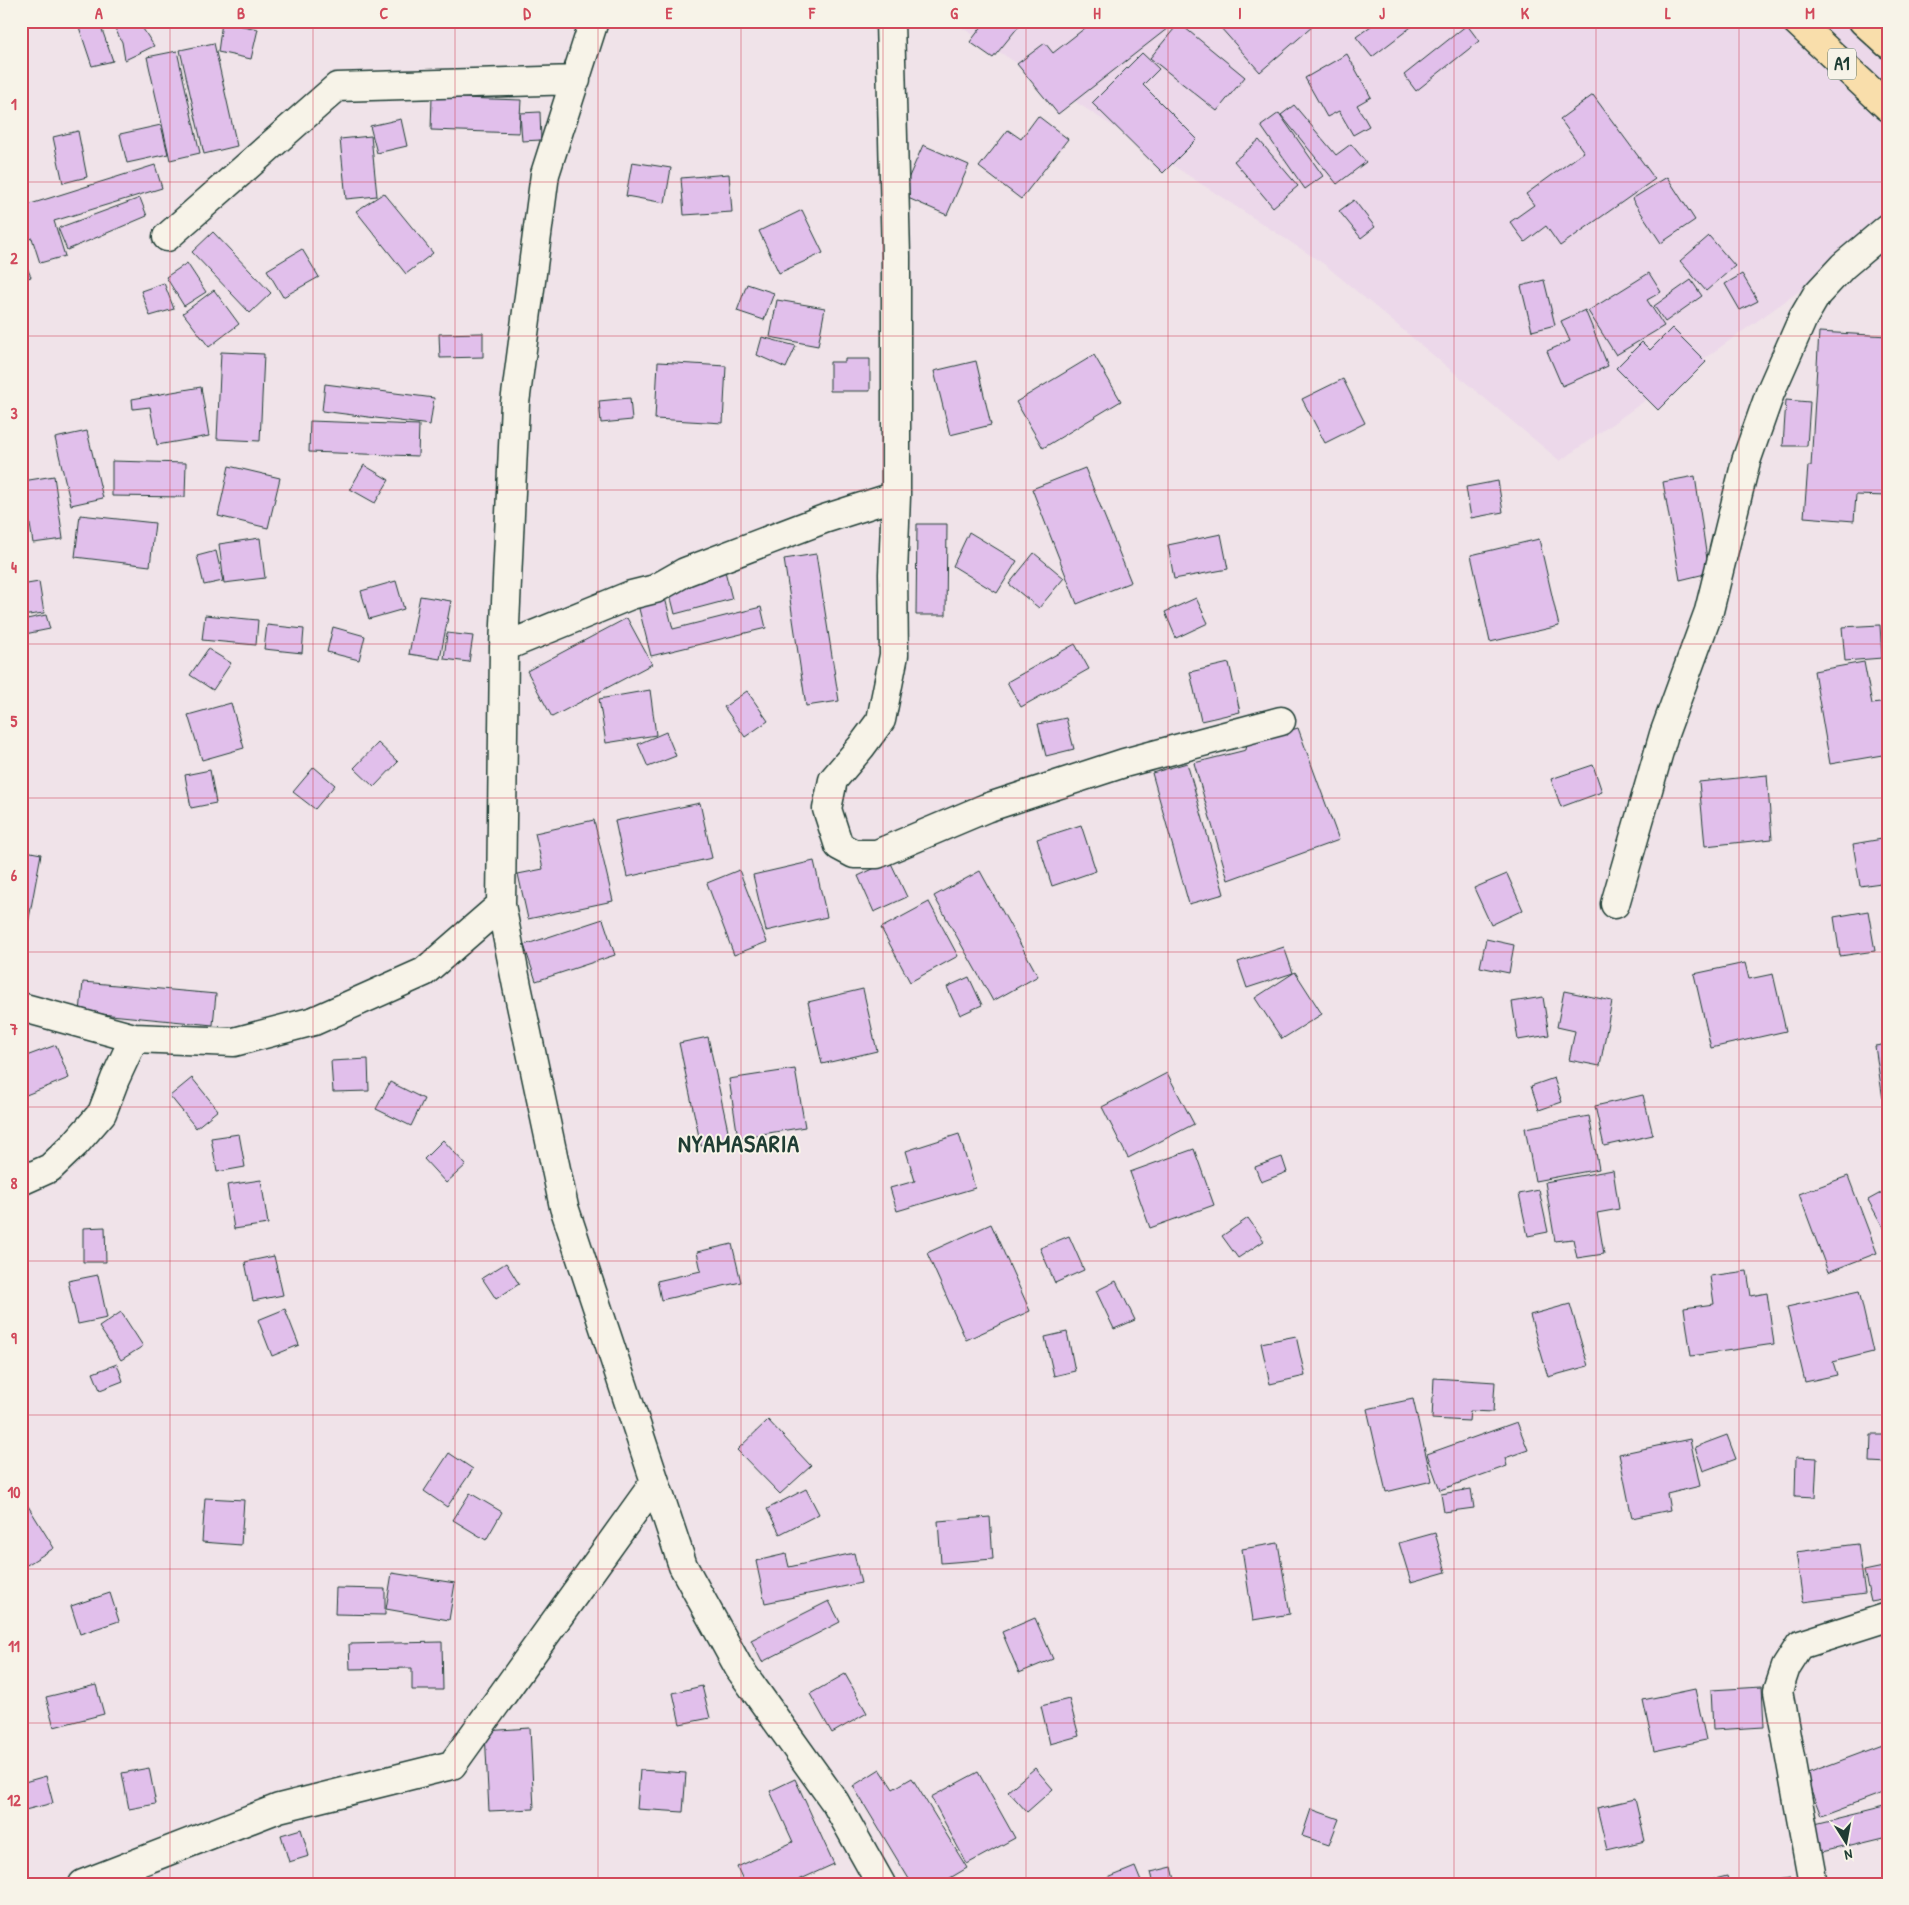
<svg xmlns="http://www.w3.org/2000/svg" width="1909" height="1905" font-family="'Patrick Hand',sans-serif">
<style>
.built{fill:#ecd8ea}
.building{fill:#e1bfeb;stroke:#1f3d34}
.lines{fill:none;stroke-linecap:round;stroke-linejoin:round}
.minor-casing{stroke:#1f3d34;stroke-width:31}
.trunk-casing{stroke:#1f3d34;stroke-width:31}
.minor{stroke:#f7f3e8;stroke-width:28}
.trunk{stroke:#f9deab;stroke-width:28}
.grid{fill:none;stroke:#d1495b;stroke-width:1;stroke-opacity:0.55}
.labels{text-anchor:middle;stroke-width:4;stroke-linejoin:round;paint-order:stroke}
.shield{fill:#f7f3e8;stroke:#60746a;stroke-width:1}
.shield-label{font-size:18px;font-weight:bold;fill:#1f3d34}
.district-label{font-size:24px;font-weight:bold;letter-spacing:1px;fill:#1f3d34;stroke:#f7f3e8}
.neatline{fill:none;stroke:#d1495b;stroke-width:2}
.grid-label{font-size:16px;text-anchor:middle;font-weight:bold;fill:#d1495b}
</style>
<rect width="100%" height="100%" fill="#f0e3e9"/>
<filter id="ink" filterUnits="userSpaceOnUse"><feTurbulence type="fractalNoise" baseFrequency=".02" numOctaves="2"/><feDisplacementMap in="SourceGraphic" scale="10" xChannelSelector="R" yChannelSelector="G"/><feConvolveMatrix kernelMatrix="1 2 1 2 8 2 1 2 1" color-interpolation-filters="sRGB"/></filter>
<g filter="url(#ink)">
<path class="built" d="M952,21H1888V228L1560,461L1324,264Z"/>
<path class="building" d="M77,21H99L113,61L92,66Z
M111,21H138L154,46L125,60L122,42Z
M986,21H1023L993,58L970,42Z
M1094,21H1177L1058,114L1017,64L1045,43L1053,53Z
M1227,21H1309L1313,26L1260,72L1220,27Z
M1374,21H1419L1372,57L1356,37L1375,23Z
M222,22L258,29L251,59L218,52Z
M1179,23L1245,77L1217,111L1150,58Z
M1467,25L1479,41L1416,91L1404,75Z
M214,43L237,146L204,154L180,50Z
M177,51L200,153L170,160L147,57Z
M1142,53L1159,69L1143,85L1197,139L1163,173L1092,103Z
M1347,54L1371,97L1357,105L1369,126L1353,135L1339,111L1327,117L1305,78Z
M1593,95L1655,179L1560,246L1546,226L1525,242L1510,222L1534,205L1526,194L1584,152L1560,119Z
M432,97L521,100L519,133L431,130Z
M1294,105L1336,155L1351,144L1366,162L1337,184L1281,115Z
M540,112L541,140L522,141L520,113Z
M1279,113L1323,176L1305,189L1261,126Z
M1038,116L1068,139L1021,199L979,167L1008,130L1021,139Z
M401,119L407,146L377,153L370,126Z
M161,125L168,154L127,163L120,134Z
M78,131L87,177L63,183L53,137Z
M371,136L377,196L346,199L340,139Z
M1259,140L1298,186L1273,207L1234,161Z
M923,145L969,165L947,215L901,195Z
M632,162L671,168L665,203L626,196Z
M155,165L162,188L54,221L65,256L40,263L32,238L21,241V207Z
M729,174L732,212L684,215L681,178Z
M1667,177L1695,220L1661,243L1632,199Z
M384,193L433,253L406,274L356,211Z
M140,198L147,216L67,250L58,228Z
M1354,200L1375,227L1361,238L1339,211Z
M802,210L823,253L779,273L759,231Z
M213,232L271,293L250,313L192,252Z
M1709,236L1735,266L1706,291L1680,261Z
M302,249L319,277L283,297L267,270Z
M21,253L31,277L21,280Z
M187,263L206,292L184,306L166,277Z
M1649,273L1661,292L1647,300L1664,326L1616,355L1588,311Z
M1742,274L1758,301L1740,310L1725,284Z
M1544,280L1555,325L1532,331L1521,286Z
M1691,280L1702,296L1665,322L1654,306Z
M164,283L174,309L150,316L141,291Z
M747,284L774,293L764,320L737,311Z
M214,290L239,324L209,347L183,313Z
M777,300L825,308L818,346L770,337Z
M1585,310L1608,366L1562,386L1547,351L1570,341L1561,321Z
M1672,328L1706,362L1658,410L1616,368L1642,342L1650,350Z
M1819,332L1888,336V530H1884L1887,496L1856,495L1854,521L1804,517L1808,466H1811Z
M483,333V357L440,358L439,334Z
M762,337L796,346L786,368L757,355Z
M221,352L264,354L260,441L217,439Z
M1094,355L1121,401L1043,448L1016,402Z
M845,359H870V391H830V362H845Z
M976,361L991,425L950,435L934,371Z
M658,362L726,366L723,423L655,419Z
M1343,379L1365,423L1325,443L1302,399Z
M325,384L434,398L430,425L322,411Z
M201,387L209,436L157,445L150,407L133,409L132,399Z
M630,398L632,420L601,423L599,401Z
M1786,400L1810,402L1807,446H1783Z
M310,421L419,425L418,456L309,452Z
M87,431L103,498L71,505L55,438Z
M112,461L186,463L185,497L112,496Z
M364,465L389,480L375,503L350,489Z
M229,466L280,478L268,528L218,516Z
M1085,468L1131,582L1077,604L1032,489Z
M54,476L63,539L33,543L23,481Z
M1695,476L1709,573L1680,580L1663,482Z
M1498,481L1503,512L1471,518L1466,487Z
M80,515L155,523L150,566L75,557Z
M917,524H947L946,615H916Z
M969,532L1017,561L997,593L953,566Z
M1221,534L1228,569L1174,579L1168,545Z
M260,538L265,578L224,583L219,544Z
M1539,539L1559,626L1490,642L1471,555Z
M216,551L223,581L204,585L197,556Z
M1034,553L1064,578L1039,608L1009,584Z
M816,554L839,701L806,706L784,559Z
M725,571L732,599L675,614L668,586Z
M396,581L404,609L369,619L361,591Z
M39,582L44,613L21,616V585Z
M664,594L673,629L761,607L766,628L651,656L637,601Z
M420,596L451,601L440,659L409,654Z
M1196,598L1208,623L1176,638L1165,612Z
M46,615L50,629L25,634L22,620Z
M205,615L258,620L256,645L202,640Z
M627,618L652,664L552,717L527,671Z
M267,625L304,629L302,653L264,649Z
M1880,625L1882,658L1845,661L1842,627Z
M333,627L365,636L359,660L327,652Z
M447,633L473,636L469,662L444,659Z
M1075,644L1089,669L1021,707L1007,682Z
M208,649L231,663L213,690L190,675Z
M1864,662L1872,704L1888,702V754L1830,764L1814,671Z
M1229,663L1240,712L1201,721L1190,672Z
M650,690L656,735L606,743L599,699Z
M747,691L768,721L745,737L724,707Z
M231,703L244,748L202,760L188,715Z
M1066,718L1074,749L1046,756L1038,724Z
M1298,728L1339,840L1228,880L1194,763L1246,750L1247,743Z
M666,732L676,756L648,767L638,744Z
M378,743L398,762L374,787L354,768Z
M1187,763L1224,894L1189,904L1152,773Z
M1593,765L1602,792L1561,807L1551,779Z
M314,767L335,785L315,809L293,792Z
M210,770L216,803L191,808L185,775Z
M1767,775L1772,839L1705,846L1699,782Z
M700,803L712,858L627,877L615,821Z
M594,820L613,901L528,919L518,874L543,869L535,833Z
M1081,825L1096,871L1052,886L1037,839Z
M1888,838V882L1860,886L1853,844Z
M21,850L41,854L25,940L21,939Z
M814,861L827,917L766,931L753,875Z
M890,861L907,897L874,912L858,876Z
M739,870L767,942L734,955L707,883Z
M980,871L1038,976L993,1001L934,896Z
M1507,874L1523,910L1491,925L1474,888Z
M929,902L958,956L910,982L881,928Z
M1868,911L1875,951L1840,956L1834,917Z
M603,919L615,955L536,981L524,945Z
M1486,939L1514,945L1509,973L1480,967Z
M1284,947L1293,973L1247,988L1238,962Z
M1745,963L1749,979L1773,974L1786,1031L1711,1048L1694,974Z
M1295,972L1322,1014L1282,1039L1255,998Z
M969,977L982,1005L960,1015L947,987Z
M83,982L216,994L213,1025L80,1012Z
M863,989L877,1051L822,1064L808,1002Z
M1564,991L1612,1001L1600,1066L1569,1060L1575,1031L1557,1027Z
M1543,997L1549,1035L1518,1040L1512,1002Z
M708,1037L730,1140L701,1146L679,1043Z
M1888,1044V1113H1885L1875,1046Z
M56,1045L69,1078L21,1097V1058Z
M368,1059L369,1091L333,1092L331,1061Z
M795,1069L805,1127L738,1138L729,1079Z
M1167,1073L1194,1124L1128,1158L1102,1107Z
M192,1078L218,1110L196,1128L170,1096Z
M1554,1078L1562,1102L1539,1110L1531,1086Z
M390,1082L424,1099L411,1126L376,1109Z
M1643,1095L1653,1135L1604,1146L1595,1106Z
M1589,1116L1599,1169L1535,1181L1525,1128Z
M239,1134L245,1167L217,1172L211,1138Z
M959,1134L975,1188L897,1211L890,1188L915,1181L906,1151Z
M443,1140L466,1165L446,1183L424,1159Z
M1194,1149L1214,1205L1150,1228L1130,1172Z
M1282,1157L1287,1172L1261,1182L1255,1167Z
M1613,1170L1619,1209L1597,1213L1604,1254L1577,1258L1573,1239L1555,1241L1545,1182Z
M1848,1176L1877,1253L1828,1272L1799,1194Z
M261,1180L268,1224L234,1229L227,1185Z
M1888,1189V1236L1868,1200Z
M1539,1190L1548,1232L1528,1236L1519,1194Z
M1248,1218L1264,1241L1238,1258L1222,1236Z
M991,1224L1030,1311L966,1340L927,1253Z
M105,1227L106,1262H83V1228Z
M1069,1236L1084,1270L1055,1283L1040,1248Z
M732,1244L741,1282L661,1300L657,1281L701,1271L697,1252Z
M274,1256L283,1295L253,1301L245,1262Z
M506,1263L519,1284L496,1299L482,1278Z
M1747,1271L1751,1296L1767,1293L1774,1344L1691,1356L1684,1308L1714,1304L1710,1276Z
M98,1275L107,1318L78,1324L68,1281Z
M1116,1281L1135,1320L1114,1329L1096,1291Z
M1859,1291L1873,1352L1833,1362L1837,1375L1805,1382L1787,1307Z
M1570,1304L1588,1366L1548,1377L1530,1315Z
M285,1309L299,1345L272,1356L258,1320Z
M121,1312L143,1346L121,1360L99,1327Z
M1067,1332L1075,1371L1054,1376L1045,1337Z
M1296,1336L1305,1376L1270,1384L1261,1343Z
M117,1364L123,1381L100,1390L93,1373Z
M1434,1378L1495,1382L1493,1412L1470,1411L1469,1421L1432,1419Z
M1413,1399L1432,1481L1386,1492L1367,1409Z
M768,1420L811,1466L780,1494L737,1450Z
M1517,1422L1528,1450L1505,1458L1507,1466L1440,1490L1427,1454Z
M1727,1435L1736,1459L1703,1471L1695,1447Z
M1871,1435H1888V1463L1870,1462Z
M1690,1439L1700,1486L1667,1494L1670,1510L1632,1518L1619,1454Z
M449,1453L473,1469L447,1507L424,1491Z
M1796,1457L1817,1458L1815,1497L1795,1496Z
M806,1489L819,1514L780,1534L767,1509Z
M1471,1489L1474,1508L1444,1512L1441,1494Z
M470,1493L502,1512L486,1540L453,1520Z
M205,1498L244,1500L241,1545L202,1542Z
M28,1506L54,1548L22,1568L21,1510Z
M990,1517L993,1559L941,1563L938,1521Z
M1435,1533L1446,1572L1411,1582L1399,1543Z
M1278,1543L1290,1614L1253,1620L1242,1549Z
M1858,1544L1865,1594L1803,1602L1796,1552Z
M854,1553L861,1583L765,1603L756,1561L786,1554L789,1567Z
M1888,1566V1599L1871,1602L1864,1571Z
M392,1573L455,1583L449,1620L386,1609Z
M336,1588L385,1589V1615L335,1614Z
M110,1593L119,1621L80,1634L71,1606Z
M829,1601L840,1622L762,1662L751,1640Z
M1035,1618L1053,1659L1019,1673L1002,1632Z
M442,1642L443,1690H412V1668L350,1669L349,1644Z
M845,1674L867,1713L832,1733L810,1694Z
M96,1685L104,1714L54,1727L46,1697Z
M702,1686L710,1718L680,1724L673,1693Z
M1762,1687L1764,1727L1713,1730L1711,1690Z
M1695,1689L1706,1740L1654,1751L1643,1700Z
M1069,1699L1079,1736L1050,1744L1041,1706Z
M530,1728L534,1809L489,1811L485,1731Z
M1888,1743V1791L1821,1816L1805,1774Z
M149,1768L156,1804L129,1809L122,1773Z
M1035,1768L1053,1789L1027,1812L1008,1791Z
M880,1769L893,1789L912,1778L967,1868L940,1884H912L853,1786Z
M640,1770L686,1773L683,1812L637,1809Z
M978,1772L1015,1838L967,1864L931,1797Z
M46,1776L53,1803L25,1810L21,1795V1783Z
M795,1779L834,1864L790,1884H745L737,1867L793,1842L770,1791Z
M1635,1799L1645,1841L1607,1850L1597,1808Z
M1888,1806V1836L1818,1853L1811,1825Z
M1311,1809L1339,1819L1329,1845L1302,1836Z
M301,1829L309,1856L289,1862L281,1835Z
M1135,1867L1142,1884H1093Z
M1172,1867L1176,1884H1154L1151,1872Z
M1727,1876L1729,1884H1695Z
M1790,1877L1791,1884H1749V1883Z"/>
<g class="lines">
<defs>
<path id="minor" d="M594,21L545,174L515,403L504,647L501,905L517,986L564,1207L683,1566L739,1668L835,1802L881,1884
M890,21L896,256V496L893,574L894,655L881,720L861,747L833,780L827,809L839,846L854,854H877L986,808L1124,763L1281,721
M167,237L337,87L576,80
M504,647L631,595L655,589L685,572L824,519L896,496
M1615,904L1664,734L1709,611L1746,461L1770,393L1803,318L1817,294L1843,266L1888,228
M21,1007L134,1038L234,1042L314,1021L424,972L501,905
M21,1181L50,1168L75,1144L102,1113L115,1079L134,1038
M83,1884L279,1808L452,1765L655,1482
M1813,1884L1778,1691L1786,1667L1800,1645L1888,1617"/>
<path id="trunk" d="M1796,21L1888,107
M1863,21L1888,44"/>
</defs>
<use href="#minor" class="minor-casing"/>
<use href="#trunk" class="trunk-casing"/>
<use href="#minor" class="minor"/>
<use href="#trunk" class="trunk"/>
</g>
</g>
<path class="grid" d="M170,21V1884M313,21V1884M455,21V1884M598,21V1884M741,21V1884M883,21V1884M1026,21V1884M1168,21V1884M1311,21V1884M1454,21V1884M1596,21V1884M1739,21V1884M21,182H1888M21,336H1888M21,490H1888M21,644H1888M21,798H1888M21,952H1888M21,1107H1888M21,1261H1888M21,1415H1888M21,1569H1888M21,1723H1888"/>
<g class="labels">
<rect class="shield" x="1828" y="48.5" width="28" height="31" rx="4"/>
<g class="shield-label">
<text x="1842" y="70">A1</text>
</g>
<g class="district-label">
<text x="739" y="1152">NYAMASARIA</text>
</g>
</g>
<rect width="1909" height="1905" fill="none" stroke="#f7f3e8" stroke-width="55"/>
<g transform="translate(1846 1842) rotate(169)" stroke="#f7f3e8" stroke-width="4" paint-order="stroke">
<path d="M0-4L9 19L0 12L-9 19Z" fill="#1f3d34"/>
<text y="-8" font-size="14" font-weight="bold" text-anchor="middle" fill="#1f3d34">N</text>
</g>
<rect x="28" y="28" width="1854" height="1850" class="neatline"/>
<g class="grid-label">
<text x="99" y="19">A</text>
<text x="241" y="19">B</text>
<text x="384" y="19">C</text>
<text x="527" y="19">D</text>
<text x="669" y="19">E</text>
<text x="812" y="19">F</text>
<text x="954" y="19">G</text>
<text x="1097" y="19">H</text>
<text x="1240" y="19">I</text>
<text x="1382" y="19">J</text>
<text x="1525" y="19">K</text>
<text x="1668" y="19">L</text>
<text x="1810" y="19">M</text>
<text x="14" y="110">1</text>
<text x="14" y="264">2</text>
<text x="14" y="419">3</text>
<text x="14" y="573">4</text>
<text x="14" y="727">5</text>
<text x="14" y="881">6</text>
<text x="14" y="1035">7</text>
<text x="14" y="1189">8</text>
<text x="14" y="1344">9</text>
<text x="14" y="1498">10</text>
<text x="14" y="1652">11</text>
<text x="14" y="1806">12</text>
</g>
</svg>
